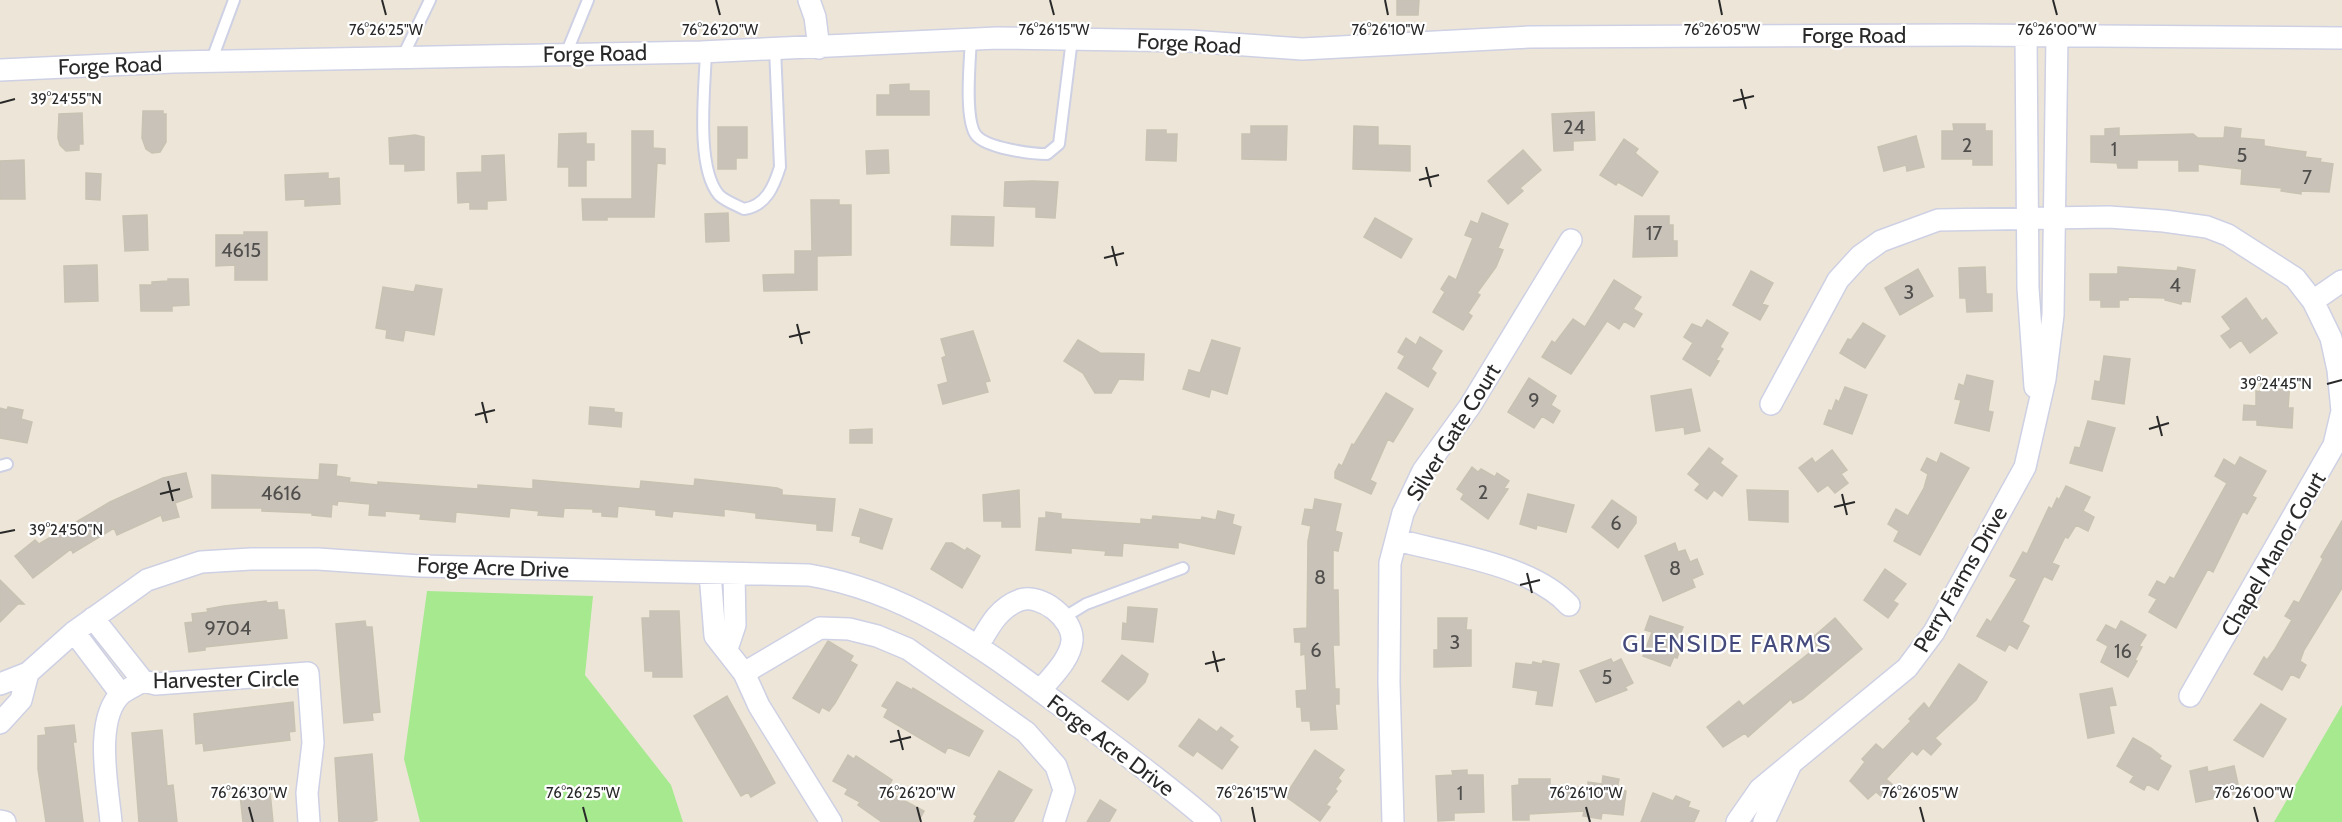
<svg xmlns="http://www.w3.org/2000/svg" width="2342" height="822" font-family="Cabin,sans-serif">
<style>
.green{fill:#a6e98f}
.building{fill:#c8c2b8;stroke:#c8c2b2;stroke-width:1.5}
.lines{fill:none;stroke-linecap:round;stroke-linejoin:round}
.service-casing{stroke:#ced0e4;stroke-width:14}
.minor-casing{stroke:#ced0e4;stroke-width:24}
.service{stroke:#fff;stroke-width:10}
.minor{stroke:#fff;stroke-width:21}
.ticks{fill:none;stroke:#292929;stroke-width:2}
.labels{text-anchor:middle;stroke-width:4.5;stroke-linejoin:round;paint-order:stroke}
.number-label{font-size:20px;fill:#514f4d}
.street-label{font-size:22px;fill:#292929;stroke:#fff}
.neighbourhood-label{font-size:24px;letter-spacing:1.5px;fill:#454a7d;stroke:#fff}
.ticks-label{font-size:15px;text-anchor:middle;fill:#292929;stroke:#fff;stroke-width:4.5;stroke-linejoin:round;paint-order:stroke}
</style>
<rect width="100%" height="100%" fill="#ede6d8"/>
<path class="green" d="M427,591L593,596L585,675L671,785L683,822H420L404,759Z
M2342,705V822H2274Z"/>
<path class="building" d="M1397,0H1419L1418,15H1397Z
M909,84V91H929V115H877V95H890V85Z
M143,111H163V114H166V142L160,152L152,153L146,149L142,138Z
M1594,112L1595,140L1573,141V150L1554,151L1552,114Z
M82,113L83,144H79V150L66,151L60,145L58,138L59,114Z
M1953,124H1985V131H1992V165H1973V159H1942V131H1954Z
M1251,126H1287L1286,160L1242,159V134H1251Z
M1354,126L1378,127V145L1410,146V171L1353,169Z
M718,127H747V158H736V169H718Z
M2225,127L2241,129L2240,138L2264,140V146L2306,152L2305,157L2321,159L2320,162L2333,164L2329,192L2301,191V194L2281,191L2282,188L2241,184L2242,169L2198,164V171H2179V160H2137V168H2118L2117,163L2091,162V136H2105V129L2119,128V136L2193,134L2198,138H2224Z
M1147,130H1166V134H1177L1176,161L1146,160Z
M632,131H653V148L665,149V164L657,163L654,217H607V220H583L582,199H632Z
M586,133V144H594V160H586V186H569V167H558L559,134Z
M415,135L424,137V170L405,171V164H390L389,138Z
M1916,136L1924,167L1907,171L1906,165L1884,171L1878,147Z
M1624,139L1638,149L1635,153L1658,172L1642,196L1618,182L1616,185L1600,175Z
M888,150L889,173L867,174L866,151Z
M1523,150L1541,170L1520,188L1523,191L1508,204L1488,181Z
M504,155L506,200L487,201V209H470V202L458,203L457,173L482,172V156Z
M24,160L25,199H0V161Z
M86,173L101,174L100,200L86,199Z
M328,173V179L339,178L340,204L305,206V199L286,200L285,175Z
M1033,181L1058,182L1055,218L1036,217V207L1004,206L1005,182Z
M811,200H839V205H851V255L817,256V290L764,291L763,275L795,274V251H812Z
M728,213L729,241L706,242L705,214Z
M1482,213L1508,224L1498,248L1503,250L1496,267L1477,293L1480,295L1468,313L1472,316L1463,330L1433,312L1445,292L1441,289L1449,276L1456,280L1473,238L1465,235L1471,221L1478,224Z
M147,215L148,250L125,251L123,216Z
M952,216L994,217L993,246L951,245Z
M1635,216H1669V225H1673V241H1677V256L1633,257Z
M1375,218L1412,239L1401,258L1364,237Z
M244,232H267V280H235V265L216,266V235H244Z
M97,265L98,301L65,302L64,266Z
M1985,267L1986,294H1992V311L1967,312L1966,298H1960L1959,268Z
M2118,267L2177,271L2178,267L2195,270L2190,302L2182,301L2181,304L2165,300V298L2128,297V300H2119V307H2101V300H2090V274H2118Z
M1918,269L1933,296L1900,315L1885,288Z
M1751,271L1773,283L1762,304L1768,306L1760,320L1733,305Z
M168,279H188L189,305L172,306V311H141L140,285H152V282L168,281Z
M1614,280L1641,297L1633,309L1642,314L1634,327L1624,321L1619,329L1607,321L1571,374L1542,357L1552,341L1555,343L1573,319L1585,327Z
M416,285L442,289L434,335L405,330L403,341L386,338L387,330L376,328L383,287L414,292Z
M2246,298L2262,321L2266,318L2277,333L2250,353L2241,340L2230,348L2221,336L2231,329L2222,317Z
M1707,320L1728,333L1720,347L1723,349L1716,360L1719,361L1710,376L1683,359L1693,343L1684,337L1692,324L1702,328Z
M1863,323L1885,336L1865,368L1840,353L1848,339L1851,340Z
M973,331L990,381L985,382L988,392L943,404L938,385L948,382L942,358L946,356L941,339Z
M1420,337L1442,351L1431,369L1436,373L1428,387L1398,368L1405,356L1398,352L1406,338L1416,345Z
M1078,340L1100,353L1144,354L1143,380L1119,379L1111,393H1095L1083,373L1064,361Z
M1212,340L1240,348L1227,394L1211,389L1209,397L1183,389L1189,370L1200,373Z
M2104,356L2130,359L2124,404L2092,399L2095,381L2100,382Z
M1967,375L1993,381L1988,411L1993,412L1989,431L1955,423L1961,400L1955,399L1959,384L1964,386Z
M1529,378L1556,396L1551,405L1560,411L1553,423L1542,416L1534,428L1508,412Z
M2261,380L2290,381L2288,408H2293L2292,428L2257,425V420H2243L2244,405L2256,406V391L2260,392Z
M1845,387L1867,395L1852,434L1824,424L1829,410L1832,411L1836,400L1839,402Z
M1691,389L1700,431L1685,434L1684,427L1656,431L1651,396Z
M1386,393L1413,409L1393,442L1388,439L1370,480L1376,483L1371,494L1335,478V472L1339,464L1342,466L1352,444L1354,445Z
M8,407L23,410L21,419L32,422L27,443L0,438V408L7,410Z
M590,407L614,409V412L622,413L621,427L589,424Z
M2088,421L2115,428L2102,471L2070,463L2075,447L2080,448Z
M872,429V443H850V430Z
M1709,448L1723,459L1720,463L1737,476L1722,496L1714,490L1707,499L1695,490L1700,484L1688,474Z
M1832,450L1847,470L1841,474L1848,483L1835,493L1828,485L1818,492L1799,468L1812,458L1815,463Z
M1941,453L1969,468L1920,555L1894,541L1899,531L1888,524L1896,509L1908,516L1924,488L1928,474L1921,470L1927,458L1937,463Z
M2240,457L2266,471L2252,496L2256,498L2247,514L2243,511L2213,572L2208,569L2176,628L2149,612L2157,599L2149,595L2157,581L2165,585L2170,577L2174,579L2227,483L2215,476L2224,459L2235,466Z
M320,464L337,465L336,476L350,478L349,482L378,485V482L478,489V485L533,489V480L640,489L641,481L694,486L695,479L777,488L782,490V495L835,499L832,531L817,530V524L756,518V513L724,509V516L673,511L672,517L656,515V510L618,506L617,517L602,516V512H593V509L564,508L563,517L538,515L539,511L510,508L509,517L456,512L455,522L420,519L421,514L385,511V516L369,515L370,504L338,501L337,505L332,504L331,517L312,515V513L262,511V508H212V475L319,480Z
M1472,467L1478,472L1481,469L1495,477L1497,473L1509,481L1504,488L1508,489L1488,519L1461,499L1464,494L1457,489Z
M186,473L192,497L175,503L179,517L163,521L161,515L117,535L114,528L73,553L71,549L33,578L15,556L35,540L39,544L110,502L163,478Z
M2066,486L2090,497L2083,511L2094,517L2088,531L2076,525L2068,538L2065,537L2052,563L2059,566L2052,580L2044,576L2022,622L2029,626L2017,649L2009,644L2005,651L1977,636L1987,619L1991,622L2017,579L2010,576L2023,552L2027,554L2049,507L2052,509L2057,498L2059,500Z
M1019,490L1020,527H1002V521H984L983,495Z
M1747,490L1788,491V522L1749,520Z
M1528,494L1574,505L1566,532L1537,525L1536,529L1520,524Z
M1315,499L1341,504L1335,531L1342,533L1338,551L1333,550V590H1338L1339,645H1333L1335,689H1339V704H1335L1337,729L1311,730L1310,721H1302L1301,707H1297L1296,691L1307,690L1305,654L1301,655V642H1295L1294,629L1307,628L1308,541L1311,526L1302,524L1305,509L1313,510Z
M1612,500L1636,517V523L1618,548L1592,527Z
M860,509L892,519L882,549L860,542L861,537L852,535Z
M1218,511L1234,515L1232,524L1241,527L1234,554L1178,542V548L1123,543L1122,556L1105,555L1106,551L1071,548V553L1036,550L1039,518H1046V512L1061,514V519L1141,524V519L1152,520L1153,516L1201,520L1202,517L1216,520Z
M2342,521V588L2304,650L2300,661L2306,665L2299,678L2291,674L2282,690L2254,674L2264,657L2267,660L2275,649L2292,620L2285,616L2294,601L2299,603L2323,559L2321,557Z
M946,543H952L965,551L967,548L980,556L962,588L931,569Z
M1675,543L1678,552L1685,550L1690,562L1697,559L1703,574L1692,579L1695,587L1663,601L1645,556Z
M1885,569L1906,584L1893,601L1898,604L1888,618L1864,600Z
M0,580L24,604H18L0,622Z
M266,601L267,603L277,602L278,610H284L287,638L205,647V650L189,652L185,623L193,622L192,614L208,612L207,609L224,606Z
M1128,607L1157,609L1153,642L1122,639L1123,623L1127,624Z
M650,611H679L682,677H653V671H645L642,618H650Z
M1650,616L1683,627L1678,641L1683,643L1677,658L1674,657L1670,666L1643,656L1652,632L1645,630Z
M1438,618H1467L1466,630H1471V666L1434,667V650H1438Z
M1835,618L1862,649L1802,699L1793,703L1791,699L1748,737L1745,733L1723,747L1707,727L1739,701L1743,706L1813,650L1817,645L1811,639Z
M365,621L366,627H372L380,712L372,713L373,720L344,723L336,624Z
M2121,621L2146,635L2139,646L2142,647L2135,660L2137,661L2128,677L2101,662L2108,646L2097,640L2106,625L2116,630Z
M828,641L853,656L850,661L857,665L835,703L829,711L822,707L819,713L793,698Z
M1122,655L1148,674L1145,682L1128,700L1102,681Z
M1611,659L1613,663L1621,659L1633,683L1625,687L1627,690L1596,702L1580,671Z
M1543,661L1559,664L1552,706L1536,704L1538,691L1513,687L1516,663L1532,665L1533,662L1542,664Z
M1959,664L1987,682L1976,700L1935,738L1941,744L1931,755L1923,748L1917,755L1912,751L1886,779L1893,785L1882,797L1876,792L1868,799L1850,781L1865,762L1862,759L1876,744L1883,750L1911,721L1909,719L1924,703L1929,709Z
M897,682L912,690L913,688L983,731L969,756L948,747L945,753L884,717L888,709L882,706Z
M2112,688L2116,705L2109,706L2114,733L2088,738L2080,694Z
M727,696L775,783L751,797L748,792L741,796L694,716Z
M293,702L295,731L289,732L290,740L204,751L203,743L196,744L194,714Z
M2261,704L2286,719L2263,757L2234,740Z
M1199,719L1217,732L1221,727L1233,736L1229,740L1238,747L1222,769L1197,751L1193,756L1179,746Z
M74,725L76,742H73L83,822H46L38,769V736L46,735L45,728Z
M162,730L167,786L173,785L177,822H139L132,733Z
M2133,738L2151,748L2161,756L2159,759L2171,766L2158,790L2147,784L2144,790L2130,782L2134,776L2117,766Z
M1315,750L1344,770L1338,778L1341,781L1335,789L1337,791L1326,805L1330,807L1320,821L1285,796Z
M372,754L377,820L371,822H339L335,758Z
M848,755L854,759L856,756L892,780L886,791L924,811L918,822H882L858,805L860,802L845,794L848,789L833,781Z
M2234,766L2240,793L2196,802L2190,771L2207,767L2208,772Z
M1467,770V775H1483L1484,812L1454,813V820L1438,821L1436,776L1453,775L1452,771Z
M999,771L1032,790L1013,822H974L977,816L974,814Z
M1603,776L1619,779L1617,789L1626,791L1623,815L1602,813L1601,819L1583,816L1584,811L1529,814V820H1513L1512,786L1519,785V779H1550V785L1588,788V782L1602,784Z
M270,792L273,822H243L240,795Z
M1653,793L1673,801L1676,796L1690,802L1688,807L1699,811L1694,822H1641Z
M1100,800L1116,810L1109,822H1087Z"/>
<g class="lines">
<defs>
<path id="service" d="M971,39C970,60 964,119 976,135C986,148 1031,154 1047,154L1059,144L1072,39
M706,51C705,87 695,167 719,195C725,201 736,205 744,209C766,206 774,186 780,167L775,48
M566,54L588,0
M402,58L430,0
M211,62L234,0
M0,466L7,464
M1063,618L1086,604L1183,568"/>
<path id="minor" d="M809,0L815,17L819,48
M2026,36L2028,288L2035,387
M0,70L173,62L701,52L997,38L1190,41L1302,49L1529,37L1968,35L2342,38
M2313,301L2342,281
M1771,404L1838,280L1860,256L1881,241L1938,220L2109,217L2164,221L2207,227L2228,235L2295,278L2313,301L2331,338L2338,370L2342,411L2334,445L2190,696
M1397,540C1450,554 1532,565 1569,605
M710,573L715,636L744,673L759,706L831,822
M93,618L143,681
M74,632L121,694
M978,646C989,627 998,608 1020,600C1041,593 1074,619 1072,641C1070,660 1051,677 1040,691
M727,649L735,625L734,574
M744,673L820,628L849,629L877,636L908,649L1026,732L1056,766L1064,790L1054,822
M0,684L28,673L74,632L147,580L201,562L251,559H318L420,566L809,575C915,593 990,654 1073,715C1119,750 1167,784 1210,822
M0,723L21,700L28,673
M0,821L5,822
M111,822C108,788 93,718 122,693C128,689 136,685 143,681L156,684L308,673L313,743L307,793L309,822
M1393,822L1389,682L1390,563L1403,513L1423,471L1470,406L1571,240
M1737,822L1760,789L1907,668L1934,632L2025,467L2045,379L2053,315L2057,36
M1764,822L1790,766"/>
</defs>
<use href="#service" class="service-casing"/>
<use href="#minor" class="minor-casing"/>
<use href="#service" class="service"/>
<use href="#minor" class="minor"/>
</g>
<path class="ticks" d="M382,0L386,15M716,0L720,15M1050,0L1054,15M1385,0L1388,15M1719,0L1722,15M2053,0L2057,15M1741,89L1746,109M1733,101L1754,96M0,103L15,99M1426,167L1431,187M1419,180L1439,175M1112,246L1117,266M1104,258L1124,253M797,324L802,344M789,337L810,332M2327,384L2342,380M482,402L487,423M475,415L495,410M2157,416L2162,436M2149,429L2169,423M168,481L173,501M160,494L180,489M1842,494L1847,515M1834,507L1855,502M0,533L15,530M1527,573L1532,593M1520,585L1540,580M1213,651L1218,672M1205,664L1225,659M898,730L903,750M890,742L911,737M249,807L253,822M583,807L587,822M917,807L921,822M1252,807L1255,822M1586,807L1590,822M1920,807L1924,822M2254,807L2258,822"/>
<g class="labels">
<g class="number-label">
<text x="1574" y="134">24</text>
<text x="1967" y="152">2</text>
<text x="2114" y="156">1</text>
<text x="2242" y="162">5</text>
<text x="2307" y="184">7</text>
<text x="1654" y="240">17</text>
<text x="241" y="257">4615</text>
<text x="2175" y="292">4</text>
<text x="1909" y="299">3</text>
<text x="1534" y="407">9</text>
<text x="1483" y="499">2</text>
<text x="281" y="500">4616</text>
<text x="1616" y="530">6</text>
<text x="1675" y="575">8</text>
<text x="1320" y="584">8</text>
<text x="228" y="635">9704</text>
<text x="1455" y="649">3</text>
<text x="1316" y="657">6</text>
<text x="2123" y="658">16</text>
<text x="1607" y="684">5</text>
<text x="1460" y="800">1</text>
</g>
<g class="street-label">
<text x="1854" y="43">Forge Road</text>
<text transform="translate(1189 43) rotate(3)" y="8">Forge Road</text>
<text transform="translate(595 53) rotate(-1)" y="8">Forge Road</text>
<text transform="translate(110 65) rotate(-2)" y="8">Forge Road</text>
<text transform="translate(1453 432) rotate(-58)" y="8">Silver Gate Court</text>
<text transform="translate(2273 554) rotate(-60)" y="8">Chapel Manor Court</text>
<text transform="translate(493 567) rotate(2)" y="8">Forge Acre Drive</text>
<text transform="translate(1960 579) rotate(-60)" y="8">Perry Farms Drive</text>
<text transform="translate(226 679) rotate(-1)" y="8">Harvester Circle</text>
<text transform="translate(1111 745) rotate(37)" y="8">Forge Acre Drive</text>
</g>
<g class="neighbourhood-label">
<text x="1727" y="652">GLENSIDE FARMS</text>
</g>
</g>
<g class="ticks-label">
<text x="386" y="35">76°26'25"W</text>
<text x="720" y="35">76°26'20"W</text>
<text x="1054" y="35">76°26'15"W</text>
<text x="1388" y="35">76°26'10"W</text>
<text x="1722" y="35">76°26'05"W</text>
<text x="2057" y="35">76°26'00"W</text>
<text x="66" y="104">39°24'55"N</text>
<text x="2276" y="389">39°24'45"N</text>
<text x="66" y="535">39°24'50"N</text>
<text x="249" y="798">76°26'30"W</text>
<text x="583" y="798">76°26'25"W</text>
<text x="917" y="798">76°26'20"W</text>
<text x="1252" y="798">76°26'15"W</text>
<text x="1586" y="798">76°26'10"W</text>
<text x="1920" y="798">76°26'05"W</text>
<text x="2254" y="798">76°26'00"W</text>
</g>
</svg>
